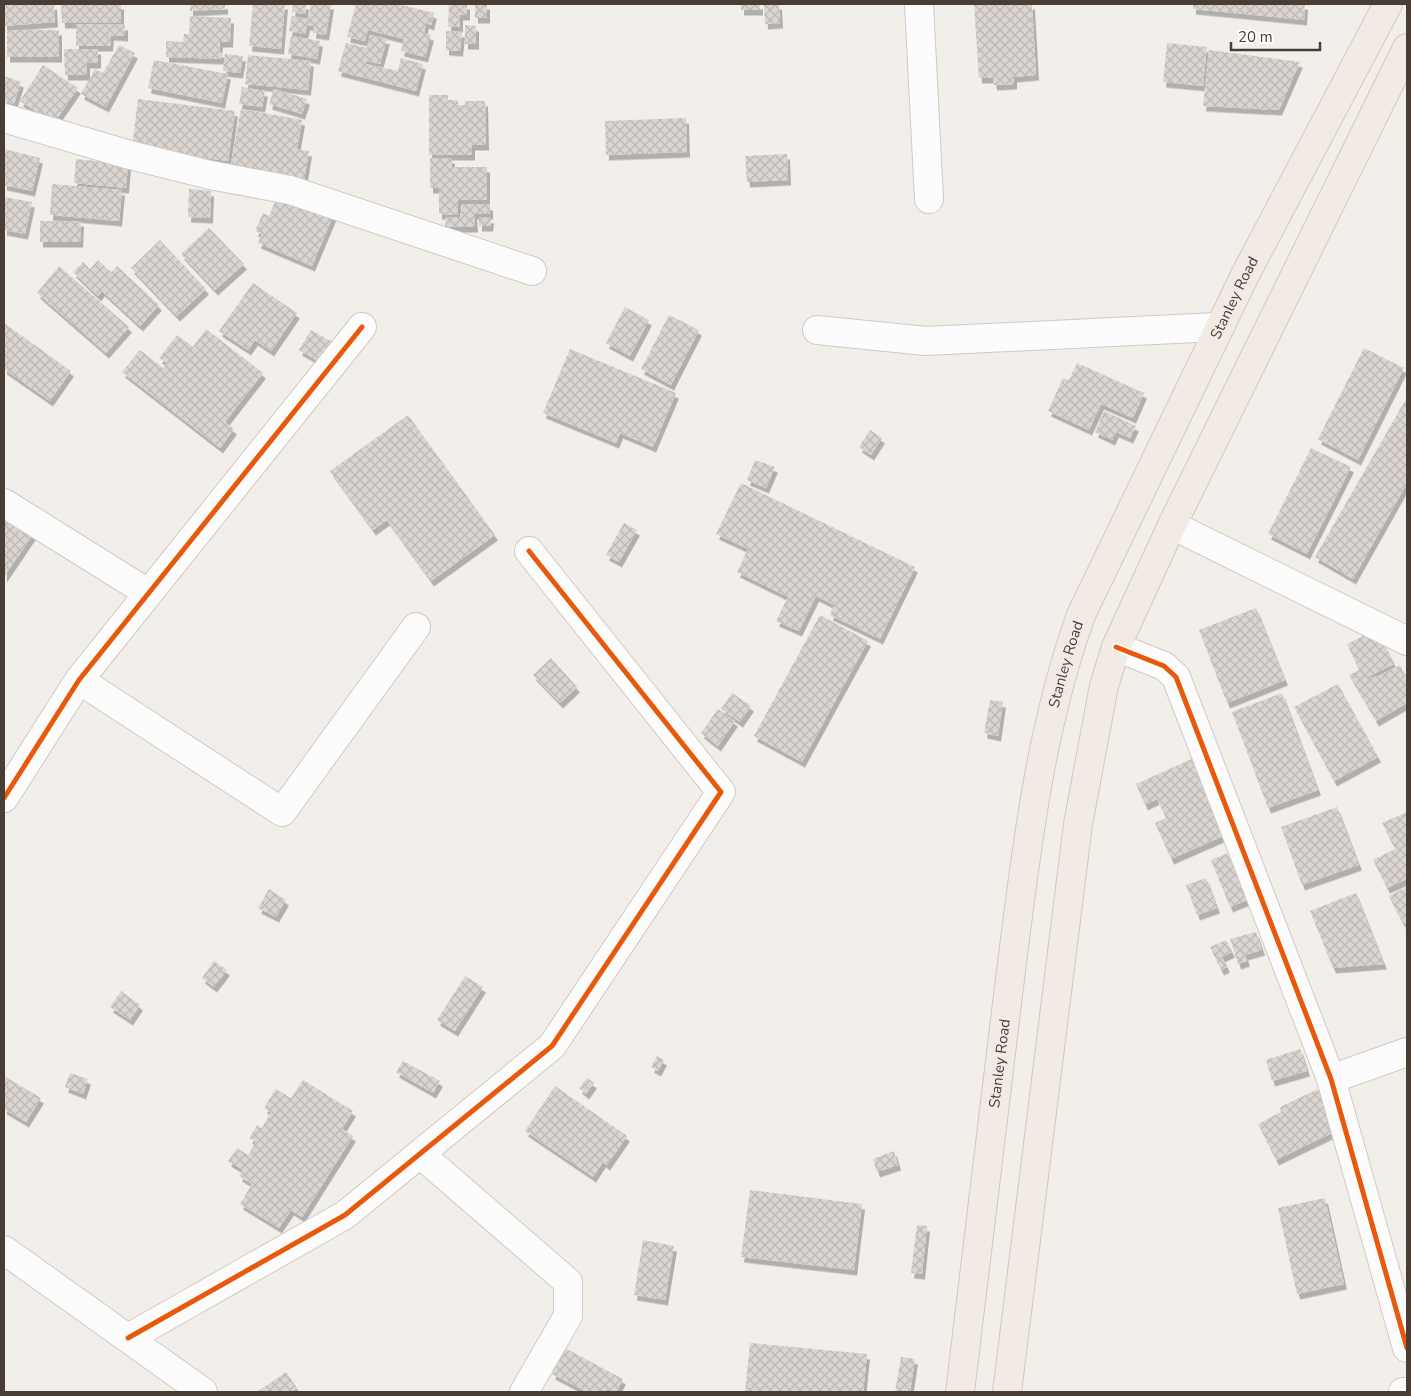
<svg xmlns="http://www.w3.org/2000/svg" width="1411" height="1396" font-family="'Nunito Sans',sans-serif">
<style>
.building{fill:url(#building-cross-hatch);filter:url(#shadow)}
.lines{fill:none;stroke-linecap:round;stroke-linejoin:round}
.minor-casing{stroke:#cfcac6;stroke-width:30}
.major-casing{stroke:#d6c7b5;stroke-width:30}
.minor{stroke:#fdfcfc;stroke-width:28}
.major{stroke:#f1ebe4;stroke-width:28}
.cycleway-casing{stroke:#fff;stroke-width:8}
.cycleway{stroke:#e8590c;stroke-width:5}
.labels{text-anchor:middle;stroke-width:5;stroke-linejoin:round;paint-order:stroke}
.street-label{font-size:15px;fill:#493e35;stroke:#fff}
</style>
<defs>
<pattern id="building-cross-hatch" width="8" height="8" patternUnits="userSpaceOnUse" patternTransform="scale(1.25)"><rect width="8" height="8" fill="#dad5d1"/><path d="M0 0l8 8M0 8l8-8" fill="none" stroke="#bdb8b4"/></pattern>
<filter id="shadow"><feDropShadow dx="3" dy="5.5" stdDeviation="0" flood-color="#0004"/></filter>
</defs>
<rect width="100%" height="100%" fill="#f2eeea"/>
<path class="building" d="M4,4H54L55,22L4,26Z
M61,4H121V23H62Z
M190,4H225V9L190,11Z
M253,4H285L281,49L249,46Z
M293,4H306L305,14L292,12Z
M311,4H331L326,35L313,33L314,26L307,25L305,34L289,31L292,16L308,19Z
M356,4H398L434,13L431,25L426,23L424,33L431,35L425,57L401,51L404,39L368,30L365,41L347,37Z
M449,4H467V15H460V27H448Z
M475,4H487V18H475Z
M741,4H760V10H741Z
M764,4H779L780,23L765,24Z
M974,4H1032L1036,75L1014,77V84L994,85L993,78H979Z
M1193,4H1305L1304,20L1193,9Z
M190,16L231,18L230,42H220L219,52H222V59L166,57V41L183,42L184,34H189Z
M76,24L125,25V36L111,35L110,46H76Z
M465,25L476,26V44H465Z
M7,30H59V57H7Z
M446,31L462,32L460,51L446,50Z
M370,35L387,39L380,64L366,61V64L398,71L401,58L423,64L416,91L338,71L346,43L367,48Z
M291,36L320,41L317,59L288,54Z
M1167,43L1207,47L1203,86L1163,82Z
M119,45L135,53L106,107L81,94L95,69L103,73Z
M64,49H98V63H87V75H65Z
M1209,50L1300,62L1279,110L1203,106Z
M225,54L243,56L240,73L223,71Z
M248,55L311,61L308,90L245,84Z
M154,60L228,74L222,103L148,88Z
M43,65L78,88L54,123L20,101Z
M4,76L21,82L14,104L4,101Z
M242,87L265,91L262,107L239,104Z
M274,89L307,99L302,114L269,104Z
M429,95H448V100H458V105H465V101H485L486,145H472V155H429Z
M138,99L235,111L228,161L132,148Z
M241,109L302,120L297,149L309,151L303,187L229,174Z
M686,118L687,152L606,155L605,121Z
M4,149L40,158L32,191L4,185Z
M787,154L788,180L747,182L745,156Z
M430,158H452V167H487V200H458V215L439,214V188H430Z
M76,159L128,164L126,188L74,183Z
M52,184L122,190L119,221L50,215Z
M281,188L335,211L312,266L258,243L262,234L255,231L263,213L269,216Z
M189,189L211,191L210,218L188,217Z
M4,197L32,202L25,234L4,230Z
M463,204L490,205V214H474L475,227H445L446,217H460Z
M479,217L491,218L490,226H479Z
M40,221H81L80,242H40Z
M209,228L244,264L215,290L181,254Z
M160,240L206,289L177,316L131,268Z
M98,260L111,272L117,266L159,305L140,326L102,291L98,296L73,272L83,262L90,269Z
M59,266L129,327L106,353L37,293Z
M253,283L297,313L271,351L255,340L248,350L219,331Z
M625,307L649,320L630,356L606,343Z
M669,315L699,330L671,385L641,369Z
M4,323L71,371L50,401L4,369Z
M206,329L263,373L225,422L234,429L220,448L122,372L140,350L163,368L167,363L159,358L177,335L193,347Z
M311,330L339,346L327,366L299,350Z
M1364,348L1404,368L1358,460L1318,439Z
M570,349L676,393L653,447L620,433L616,443L543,413Z
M1077,363L1144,393L1133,418L1101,404L1089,430L1048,411L1063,378L1069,380Z
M1406,399L1407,483L1353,579L1315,557Z
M1104,411L1136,426L1130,438L1116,432L1112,440L1095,432Z
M408,415L495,535L431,581L387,520L373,530L330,471Z
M870,430L882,438L871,455L859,447Z
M1311,448L1351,467L1307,554L1268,534Z
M755,460L775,467L766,488L747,480Z
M741,483L915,567L880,639L830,615L834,605L816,596L799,631L776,621L788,597L737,572L748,549L716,534Z
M4,515L33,534L4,577Z
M624,523L637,530L619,562L606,555Z
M1256,608L1285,680L1227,703L1199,630Z
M820,615L868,641L802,762L754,736Z
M1377,629L1394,664L1364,679L1378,676L1400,665L1407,679V690H1405L1407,703L1376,721L1349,675L1359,670L1347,644Z
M551,658L577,687L560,703L533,675Z
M1338,684L1378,757L1334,781L1294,707Z
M732,693L751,706L740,722L721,709Z
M1282,693L1318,790L1268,808L1232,712Z
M990,700L1003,702L998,736L984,733Z
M718,709L735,721L718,746L701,733Z
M1194,758L1228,834L1171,859L1155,823L1166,818L1157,799L1145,805L1136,784Z
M1337,807L1359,865L1302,885L1281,827Z
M1407,812V879L1387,888L1373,860L1395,849L1382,823Z
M1228,853L1247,900L1230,907L1211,860Z
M1206,878L1217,908L1197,915L1186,885Z
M1407,887V932L1389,896Z
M269,889L286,900L276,917L258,908Z
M1356,893L1384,964L1333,968L1310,911Z
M1256,932L1262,950L1245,955L1247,961L1238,964L1230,939Z
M1226,940L1232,952L1222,957L1227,967L1221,970L1210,947Z
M214,961L227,970L214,987L202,978Z
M465,976L483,987L455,1031L437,1020Z
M121,991L140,1005L130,1020L110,1007Z
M1300,1049L1307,1071L1272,1081L1266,1060Z
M657,1056L664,1060L658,1071L651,1067Z
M403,1061L440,1081L433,1093L396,1072Z
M70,1073L88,1079L83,1094L65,1087Z
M4,1076L41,1098L26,1122L4,1109Z
M587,1078L594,1083L586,1094L579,1088Z
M303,1080L353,1111L342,1129L353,1136L302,1217L291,1210L279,1228L240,1204L252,1184L239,1176L243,1170L228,1161L237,1148L248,1155L256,1142L249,1138L257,1125L262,1128L271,1112L264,1108L276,1089L291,1098Z
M555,1086L627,1136L607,1165L603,1162L593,1177L525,1131Z
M1318,1089L1338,1130L1276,1160L1258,1124L1281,1112L1280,1107Z
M894,1151L898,1165L877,1172L873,1159Z
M750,1190L862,1204L854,1270L741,1257Z
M1325,1198L1344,1284L1297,1294L1278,1208Z
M917,1225L927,1226L922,1274L911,1273Z
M643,1240L674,1246L665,1300L634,1295Z
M750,1343L867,1354L863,1392H745Z
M565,1348L623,1379L616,1392L607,1389L605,1392H587L552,1374Z
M901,1357L915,1359L910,1392H895Z
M286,1372L297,1388L291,1392H257Z"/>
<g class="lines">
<defs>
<path id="minor" d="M919,4L929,199
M4,118L130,155L210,175L290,190L532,271
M817,330L926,341L1216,327L1221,325
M4,503L148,593
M1172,525L1407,641
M1116,647L1164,666L1176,677L1331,1079L1407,1348
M79,680L282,812L416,627
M4,798L79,680L362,327
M1331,1079L1407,1052
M420,1154L568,1282V1316L524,1392
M4,1250L203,1392
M128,1338L345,1215L552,1046L721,792L529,551
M1403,1392H1407"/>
<g id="major">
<path id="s1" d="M960,1392C976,1257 992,1122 1009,987C1025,861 1038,735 1081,615L1245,275L1388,4"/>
<path d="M1007,1392L1078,824L1104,686L1116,647L1172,525L1407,48"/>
</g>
</defs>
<use href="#minor" class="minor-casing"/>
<use href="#major" class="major-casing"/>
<use href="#minor" class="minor"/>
<use href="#major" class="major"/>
<defs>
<path id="cycleway" d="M1116,647L1164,666L1176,677L1331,1079L1407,1348
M4,798L79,680L362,327
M128,1338L345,1215L552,1046L721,792L529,551"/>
</defs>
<use href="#cycleway" class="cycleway-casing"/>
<use href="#cycleway" class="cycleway"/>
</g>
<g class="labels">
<g class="street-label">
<text dy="5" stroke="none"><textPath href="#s1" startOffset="1140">Stanley Road</textPath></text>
<text dy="5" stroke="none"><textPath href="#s1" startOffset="736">Stanley Road</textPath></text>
<text dy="5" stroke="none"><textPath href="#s1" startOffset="331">Stanley Road</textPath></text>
</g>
</g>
<rect width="1411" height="1396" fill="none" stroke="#493e35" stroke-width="10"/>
<path d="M1231 42v8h89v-8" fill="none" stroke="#493e35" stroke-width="2.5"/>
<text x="1238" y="42" font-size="15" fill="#493e35" stroke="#ffffff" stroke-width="4" paint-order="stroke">20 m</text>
</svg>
